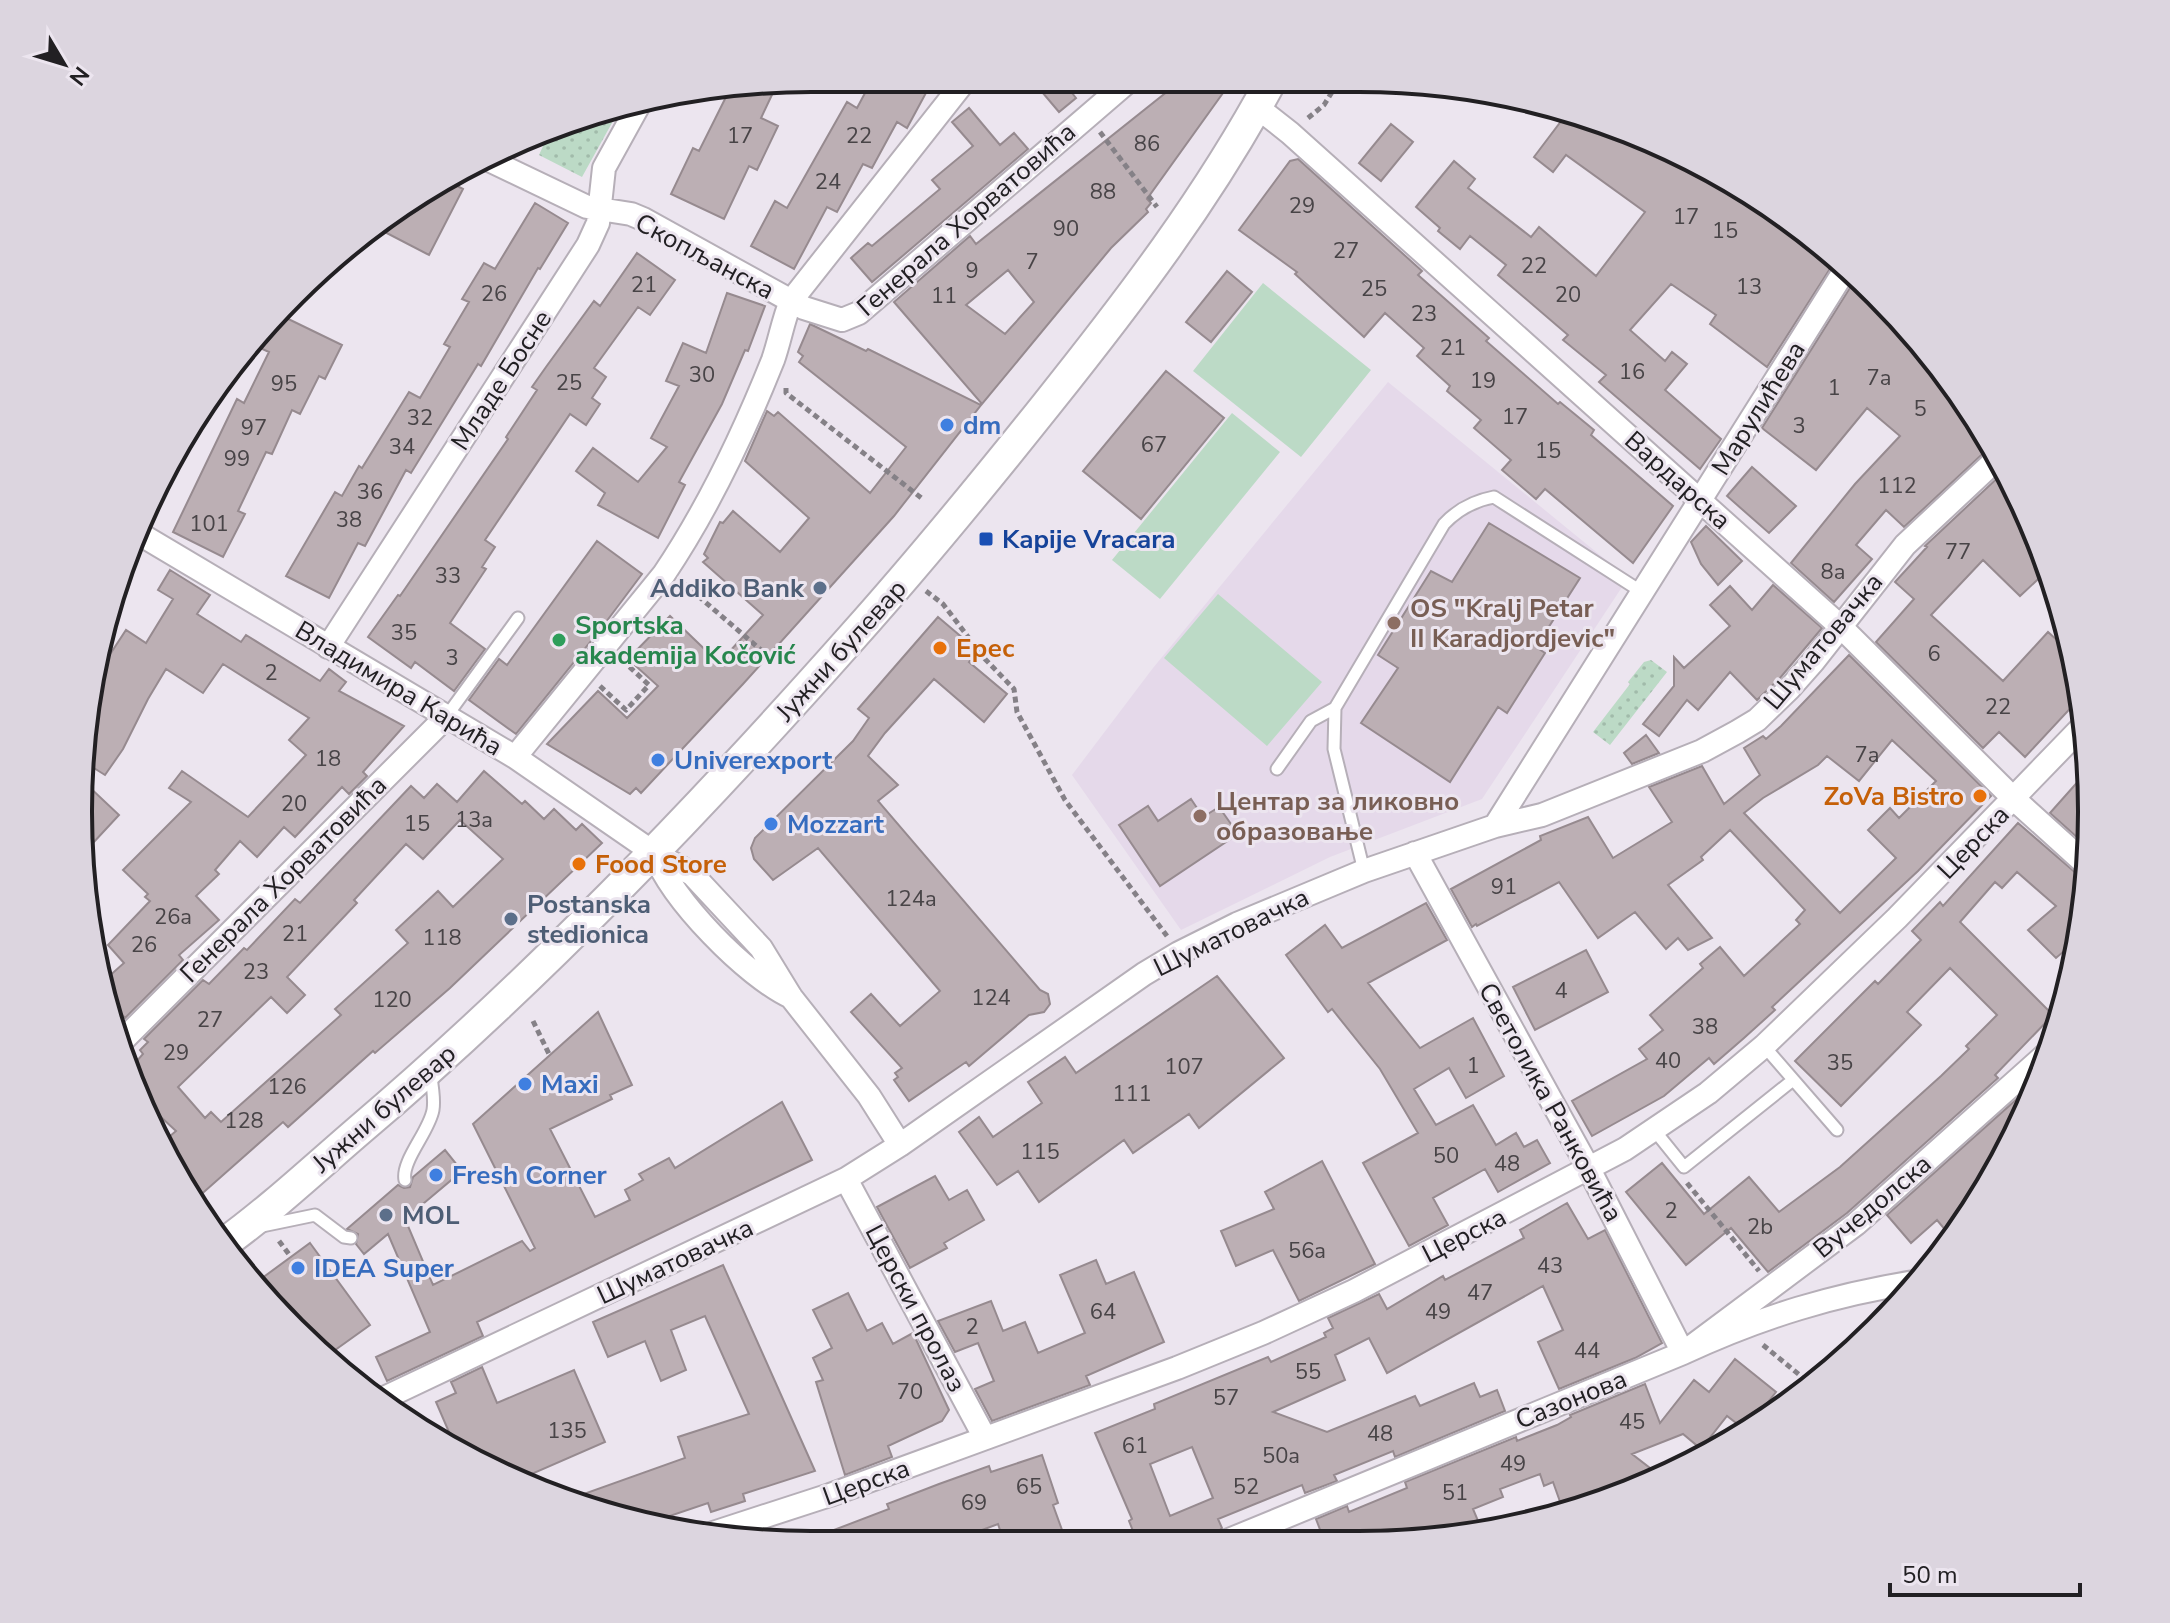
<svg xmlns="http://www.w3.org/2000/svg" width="2170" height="1623" font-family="'Nunito Sans',sans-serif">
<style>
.built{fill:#e5d9ea}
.park{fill:url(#park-dots)}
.pitch{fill:#bcdac6}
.building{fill:#bcafb4;stroke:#968a8f;stroke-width:2;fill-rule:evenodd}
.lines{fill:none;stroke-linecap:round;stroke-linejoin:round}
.lane-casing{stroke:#b6afb8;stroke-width:15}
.street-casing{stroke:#b6afb8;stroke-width:26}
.secondary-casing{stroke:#b6afb8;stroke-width:34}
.path{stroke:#858187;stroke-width:5;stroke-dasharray:6 4;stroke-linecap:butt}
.lane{stroke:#fff;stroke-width:11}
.street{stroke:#fff;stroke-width:22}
.secondary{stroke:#fff;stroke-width:30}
.shop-dot{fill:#3f7fe0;stroke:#ece5ef;stroke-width:3}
.transit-dot{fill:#1a4fb4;stroke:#ece5ef;stroke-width:3}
.service-dot{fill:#5c6f8a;stroke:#ece5ef;stroke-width:3}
.education-dot{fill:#8d6e63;stroke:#ece5ef;stroke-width:3}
.leisure-dot{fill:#2e9e5b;stroke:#ece5ef;stroke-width:3}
.food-dot{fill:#e8710a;stroke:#ece5ef;stroke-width:3}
.labels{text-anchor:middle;stroke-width:6;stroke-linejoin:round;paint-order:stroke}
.number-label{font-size:22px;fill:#484447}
.street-label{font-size:26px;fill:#222023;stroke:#ece5ef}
.shop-label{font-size:26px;font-weight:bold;fill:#366cbe;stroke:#ece5ef;text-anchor:start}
.transit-label{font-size:26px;font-weight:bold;fill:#164399;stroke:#ece5ef;text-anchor:start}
.service-label{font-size:26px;font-weight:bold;fill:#4e5e75;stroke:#ece5ef;text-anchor:start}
.education-label{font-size:26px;font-weight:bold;fill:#785e54;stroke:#ece5ef;text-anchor:start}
.leisure-label{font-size:26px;font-weight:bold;fill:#27864d;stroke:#ece5ef;text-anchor:start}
.food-label{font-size:26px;font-weight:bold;fill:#c56008;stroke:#ece5ef;text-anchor:start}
.rim{fill:none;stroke:#222023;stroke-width:4}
</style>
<defs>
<pattern id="park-dots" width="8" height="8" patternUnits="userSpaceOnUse" patternTransform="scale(2)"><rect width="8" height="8" fill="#bcdac6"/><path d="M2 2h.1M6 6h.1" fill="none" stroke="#a1bbaa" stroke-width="1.8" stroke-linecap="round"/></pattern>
</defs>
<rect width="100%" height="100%" fill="#ece5ef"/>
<path class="built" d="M1388,382L1628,578L1482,799L1330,857L1181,930L1072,775L1153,668Z"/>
<path class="park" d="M623,103L582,177L539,155L549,133Z
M1651,660L1667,672L1610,745L1593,732L1630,684L1628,682L1644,662Z"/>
<path class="pitch" d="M1263,283L1371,370L1301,457L1193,371Z
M1232,413L1280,452L1160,599L1112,560Z
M1218,594L1322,682L1267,746L1164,658Z"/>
<path class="building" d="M873,78H934L907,128L897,122L872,168L863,164L837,212L827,207L794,269L751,246L775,201L787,208L847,102L857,108Z
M1031,79H1061L1076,98L1059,112Z
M1183,79H1233L1147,199L1151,203L1146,209L1148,212L1111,248L982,404L894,302L970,236L976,244ZM1008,270L1034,302L1005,334L966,305Z
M778,82L761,118L778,126L757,170L749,166L724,219L671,194L693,148L699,151L730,89Z
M969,108L1000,145L1014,133L1028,149L872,282L851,258L868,243L872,246L940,189L932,180L973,146L952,122Z
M1568,112L1740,190L1795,228L1833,264L1767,367L1710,324L1716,315L1671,284L1630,330L1665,361L1672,352L1687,364L1665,390L1721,439L1700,469L1599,382L1606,375L1563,340L1568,335L1498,275L1506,265L1470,236L1460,249L1438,231L1440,228L1416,207L1454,161L1475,179L1468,188L1531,237L1539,227L1596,276L1645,212L1566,155L1553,172L1534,157Z
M1391,124L1413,142L1381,181L1359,163Z
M1298,159L1422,271L1418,275L1489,338L1486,341L1558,404L1560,402L1594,430L1591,435L1673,506L1633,563L1545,489L1536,499L1502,470L1511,460L1474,428L1481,420L1447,391L1450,386L1417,356L1424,348L1385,313L1364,337L1295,274L1297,272L1239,230L1290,161Z
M442,178L463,189L429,255L377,228Z
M535,203L568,223L540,269L538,268L481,366L478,364L411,473L406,470L365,546L358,543L329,598L286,576L335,492L342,496L359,466L362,468L409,392L420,398L450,347L444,344L469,302L462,299L484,263L495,269Z
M637,253L675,280L650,315L638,307L594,368L606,377L592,398L600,404L586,425L570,414L485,540L495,547L482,567L486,569L450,623L485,649L454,691L415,662L411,668L368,637L398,595L400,596L508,439L506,437L537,390L532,387L546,367L594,301L600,306Z
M1227,271L1252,292L1211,342L1186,322Z
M1853,283L1941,365L1991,446L1904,527L1886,510L1856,545L1872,559L1834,602L1791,563L1855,484L1900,436L1867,408L1816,470L1762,428Z
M727,293L765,306L748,351L745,350L722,404L679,482L685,485L658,538L598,505L605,493L576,471L593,448L638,482L667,447L651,438L679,386L666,381L683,343L706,353Z
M278,314L342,345L325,379L319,376L300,414L292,410L272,454L266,452L238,511L245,514L223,557L173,532L237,399L244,403L269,352L258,347Z
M810,324L866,351L868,349L981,405L894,516L743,684L641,793L636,788L630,794L547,744L598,691L627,718L658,686L628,659L670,616L719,663L763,615L703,562L708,558L704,554L720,522L723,523L733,511L780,552L809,518L745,461L767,411L774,416L778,412L870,493L906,447L799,362L803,356L798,352Z
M1166,371L1224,418L1141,519L1083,471Z
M1752,467L1796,506L1769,533L1727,496Z
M2006,470L2017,488L2048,570L2020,596L1983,560L1931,615L2003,681L2048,632L2058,641L2068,630L2080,698L2025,757L1999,732L1983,748L1876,642L1914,599L1895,582L1927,547L1925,546Z
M1489,523L1580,578L1536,647L1545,653L1507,713L1498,707L1450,782L1361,723L1398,668L1378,655L1431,571L1452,582Z
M1706,526L1742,561L1718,585L1701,564L1691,542Z
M597,541L642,574L600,630L516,734L469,700L499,659L507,665Z
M170,570L210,595L197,614L241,642L246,635L320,681L329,669L346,682L339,691L404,726L363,772L367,776L349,794L342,787L295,837L284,827L257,857L240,841L215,870L219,874L196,896L219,920L179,955L183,960L125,1018L114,1006L107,978L124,963L108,945L150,901L145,897L148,894L123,870L191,802L169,788L182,771L248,817L306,755L289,740L309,718L223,664L203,693L166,669L148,699L123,749L105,775L86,763L91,692L107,659L126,630L146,643L173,599L158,590Z
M1773,585L1822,628L1780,678L1757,700L1730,672L1698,710L1687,700L1659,736L1643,724L1674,686V657L1684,668L1730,626L1710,605L1730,586L1752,610Z
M938,617L978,651L969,662L1007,694L984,722L934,679L885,733L868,756L898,785L878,801L1040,990L1048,994L1050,1004L1044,1012L1029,1015L969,1066L966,1062L909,1101L894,1080L898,1077L895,1073L902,1068L851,1012L871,994L900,1026L940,991L818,848L773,880L754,859L751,848L755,838L853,741L869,718L858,709Z
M1849,655L1991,796L1918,871L1772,1007L1775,1010L1744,1038L1714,1064L1709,1058L1664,1096L1592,1136L1572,1101L1647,1059L1639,1049L1663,1030L1650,1015L1703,968L1700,964L1720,947L1744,976L1800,924L1796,920L1805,910L1730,830L1701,857L1703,860L1668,885L1712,938L1688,950L1678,938L1666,949L1635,912L1598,938L1559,882L1477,926L1476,924L1472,927L1451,889L1541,840L1540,836L1588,817L1613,858L1672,822L1649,787L1702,766L1724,804L1760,775L1744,748L1763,736L1766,739L1781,726ZM1892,740L1936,781L1899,818L1890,808L1868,830L1896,858L1840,913L1744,813L1763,798L1818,765L1827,756L1859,781Z
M1646,735L1659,753L1632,764L1624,753Z
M2090,768L2088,847L2050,813Z
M484,771L522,804L525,801L544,819L554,809L576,830L582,824L602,843L450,988L375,1053L373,1051L288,1127L283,1122L196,1199L163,1142L176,1131L134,1092L129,1070L143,1054L140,1050L148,1042L144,1039L203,980L209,984L244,948L247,950L295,899L300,903L411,786L424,798L437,784L457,802ZM460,820L503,859L453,907L438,891L396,930L408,943L335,1009L341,1015L221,1122L211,1112L205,1118L178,1087L271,997L287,1013L305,995L287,977L357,903L354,900L406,844L423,859Z
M85,783L119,815L80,857L83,806Z
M1191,799L1203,817L1219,807L1238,834L1160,886L1119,825L1148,806L1158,821Z
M2018,823L2078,875L2087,879L2086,908L2078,939L2056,958L2028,930L2056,906L2017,872L2002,888L1995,882L1960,922L2053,1015L1995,1075L1998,1078L1847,1213L1768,1272L1731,1228L1686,1265L1626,1192L1662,1163L1704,1214L1749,1177L1779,1212L1840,1167L1941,1076L1969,1049L1966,1046L1997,1015L1950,968L1907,1012L1921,1025L1841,1106L1795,1061L1875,981L1878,984L1921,940L1912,931L1940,902L1943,906Z
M1426,903L1447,940L1368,983L1420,1048L1473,1018L1504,1076L1466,1098L1449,1068L1414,1089L1436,1125L1473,1105L1496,1145L1516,1133L1524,1147L1537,1140L1550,1163L1498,1192L1485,1169L1433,1198L1448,1225L1409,1246L1363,1163L1418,1133L1380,1069L1332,1009L1328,1012L1286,955L1325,925L1342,948Z
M1586,950L1608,992L1535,1030L1513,987Z
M1217,976L1284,1058L1199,1128L1189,1114L1133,1153L1124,1140L1039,1202L1018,1171L997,1185L959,1132L979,1117L993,1137L1042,1103L1028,1082L1065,1057L1076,1073Z
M598,1012L632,1085L610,1095L612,1099L550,1129L595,1217L630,1200L625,1190L643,1180L639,1174L669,1158L675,1168L782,1102L812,1160L477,1322L483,1336L387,1381L376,1357L430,1332L388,1234L364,1254L356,1244L358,1234L347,1229L398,1185L404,1188L410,1187L413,1177L445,1150L462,1171L405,1219L433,1285L522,1241L530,1251L535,1248L473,1124Z
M2018,1098L2026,1106L1994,1179L1951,1237L1937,1220L1911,1243L1887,1215Z
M1322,1161L1375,1264L1299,1301L1273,1250L1236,1266L1221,1231L1274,1209L1265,1192Z
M935,1176L949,1200L967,1190L984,1220L944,1243L947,1248L910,1268L877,1207Z
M1567,1203L1588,1239L1605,1230L1662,1343L1635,1358L1559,1389L1538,1342L1563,1330L1543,1286L1387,1373L1369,1338L1335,1355L1345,1380L1273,1412L1327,1432L1415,1396L1420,1406L1474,1383L1480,1397L1497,1390L1505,1411L1395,1457L1393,1451L1334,1475L1337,1481L1305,1493L1302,1485L1218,1519L1222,1528L1218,1532L1215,1540L1137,1541L1129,1521L1132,1519L1095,1433L1155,1409L1154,1404L1268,1357L1271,1362L1326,1337L1324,1333L1333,1328L1328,1318L1379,1294L1387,1309L1443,1276L1445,1280L1524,1238L1520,1230ZM1192,1447L1213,1498L1170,1516L1150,1464Z
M310,1243L370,1325L324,1358L254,1284Z
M1096,1260L1106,1284L1134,1272L1164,1342L1086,1376L1090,1385L992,1421L975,1389L994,1381L978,1343L955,1352L938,1321L991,1301L1003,1331L1025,1322L1038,1353L1085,1333L1060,1275Z
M723,1265L815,1471L743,1494L745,1501L711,1512L708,1503L655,1521L576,1506L564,1501L685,1458L678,1437L749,1414L705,1316L671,1330L686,1370L661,1381L645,1341L608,1357L593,1322Z
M848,1293L867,1331L882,1323L893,1344L913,1333L949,1410L942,1421L888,1446L892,1457L845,1475L816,1382L823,1380L813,1358L832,1348L813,1310Z
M1735,1359L1776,1392L1749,1426L1744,1429L1727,1416L1701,1449L1683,1434L1632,1454L1659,1475L1563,1510L1553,1482L1544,1486L1540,1474L1500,1489L1503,1497L1473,1509L1481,1528L1455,1539L1324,1540L1316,1519L1347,1506L1349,1512L1407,1488L1405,1482L1516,1437L1517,1441L1557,1425L1571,1417L1570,1415L1645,1384L1660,1423L1694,1380L1709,1392Z
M482,1367L497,1403L574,1370L605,1442L518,1480L458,1453L436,1402L456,1393L451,1382Z
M1042,1455L1058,1503L1053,1505L1066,1541L1004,1542L998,1524L950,1542L805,1543V1541L889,1509L887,1504L939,1484L989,1466L991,1472Z"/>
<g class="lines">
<defs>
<path id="lane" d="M446,717L518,618
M1277,769L1311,721L1335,708
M1364,871L1334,749L1335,708L1444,524C1458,509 1473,501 1494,497L1642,592
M1764,1046L1837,1130
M1655,1131L1684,1167L1793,1080
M405,1180C401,1161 429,1132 433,1110C435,1098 432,1084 430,1072
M262,1226L315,1215L344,1237L351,1238"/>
<path id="street" d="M1257,107L1290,133L1841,627L2014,799L2087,865
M487,159L587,207L631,214L643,219L804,308L842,320L859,313L1131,79
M138,533L515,757L654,853L692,874L761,948L791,997L869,1096L900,1145
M328,647L588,245L598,223L604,168L641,101
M515,757L664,574C709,507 743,435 773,360C780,340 783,320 791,301L967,78
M1495,826L1843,273
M654,853C672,900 746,976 791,997
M1415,853L1589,1169L1683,1353L1856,1224L2052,1049
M122,1041L446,717
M846,1179L985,1438
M380,1400L846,1179L900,1145L1144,974L1179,953L1237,924L1364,871L1495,826L1542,815L1702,751L1737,732L1757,720L1790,688L1813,662L1905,545L1998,458
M713,1533L830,1495L1177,1368L1263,1333L1354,1291L1625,1149L1708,1093L1764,1046L1897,918L2084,725
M1229,1540L1683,1353C1763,1316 1833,1295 1920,1281"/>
<path id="secondary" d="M222,1245C269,1211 312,1171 356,1133C535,981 698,811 854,635C921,560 984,483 1047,404C1130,300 1208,198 1272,79"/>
</defs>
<use href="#lane" class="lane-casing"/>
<use href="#street" class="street-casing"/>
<use href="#secondary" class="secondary-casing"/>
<path class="path" d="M1308,118L1324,105L1340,79
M1100,132L1157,207
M786,388V393L924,500
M683,583L768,656
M926,591L943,604L985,659L1014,689L1017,712L1065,800L1167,936
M600,686L626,710L649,685L622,660
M533,1021L550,1056
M1687,1183L1759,1271
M279,1241L291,1257
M1763,1345L1813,1386"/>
<use href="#lane" class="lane"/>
<use href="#street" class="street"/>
<use href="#secondary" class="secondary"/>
</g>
<g class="shop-dot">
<circle cx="947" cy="425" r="8"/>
<circle cx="658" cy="760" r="8"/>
<circle cx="771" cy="824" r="8"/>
<circle cx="525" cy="1084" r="8"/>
<circle cx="436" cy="1175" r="8"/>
<circle cx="298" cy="1268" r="8"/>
</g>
<rect class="transit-dot" x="978" y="531" width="16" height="16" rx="4"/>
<g class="service-dot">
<circle cx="820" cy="588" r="8"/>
<circle cx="511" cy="919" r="8"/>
<circle cx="386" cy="1215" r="8"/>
</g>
<g class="education-dot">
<circle cx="1394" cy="623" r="8"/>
<circle cx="1200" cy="816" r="8"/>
</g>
<circle class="leisure-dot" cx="559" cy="640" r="8"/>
<g class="food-dot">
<circle cx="940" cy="648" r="8"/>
<circle cx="1980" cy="796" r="8"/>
<circle cx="579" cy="864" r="8"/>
</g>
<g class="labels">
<g class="number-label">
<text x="740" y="143">17</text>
<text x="859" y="143">22</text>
<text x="1147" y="151">86</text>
<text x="828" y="189">24</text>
<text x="1103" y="199">88</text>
<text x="1302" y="213">29</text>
<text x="1686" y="224">17</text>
<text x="1066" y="236">90</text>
<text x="1725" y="238">15</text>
<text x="1346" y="258">27</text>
<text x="1032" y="269">7</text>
<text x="1534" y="273">22</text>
<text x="972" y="278">9</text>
<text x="644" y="292">21</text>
<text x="1749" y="294">13</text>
<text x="1374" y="296">25</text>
<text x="494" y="301">26</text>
<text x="1568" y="302">20</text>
<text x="944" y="303">11</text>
<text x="1424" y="321">23</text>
<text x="1453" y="355">21</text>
<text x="1632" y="379">16</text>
<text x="702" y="382">30</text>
<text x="1879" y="385">7a</text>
<text x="1483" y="388">19</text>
<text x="569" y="390">25</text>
<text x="284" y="391">95</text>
<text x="1834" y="395">1</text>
<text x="1920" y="416">5</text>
<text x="1515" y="424">17</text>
<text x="420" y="425">32</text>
<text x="1799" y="433">3</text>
<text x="254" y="435">97</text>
<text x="1154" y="452">67</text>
<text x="402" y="454">34</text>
<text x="1548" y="458">15</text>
<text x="237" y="466">99</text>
<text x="1897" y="493">112</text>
<text x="370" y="499">36</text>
<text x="349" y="527">38</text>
<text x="209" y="531">101</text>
<text x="1958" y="559">77</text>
<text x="1833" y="579">8a</text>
<text x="448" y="583">33</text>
<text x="404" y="640">35</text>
<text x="1934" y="661">6</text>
<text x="452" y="665">3</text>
<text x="271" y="680">2</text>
<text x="1998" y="714">22</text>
<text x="1867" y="762">7a</text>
<text x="328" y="766">18</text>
<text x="294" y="811">20</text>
<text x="474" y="827">13a</text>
<text x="417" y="831">15</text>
<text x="1504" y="894">91</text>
<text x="911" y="906">124a</text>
<text x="173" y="924">26a</text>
<text x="295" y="941">21</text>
<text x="442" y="945">118</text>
<text x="144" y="952">26</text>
<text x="256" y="979">23</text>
<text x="1561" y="998">4</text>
<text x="991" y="1005">124</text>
<text x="392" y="1007">120</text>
<text x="210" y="1027">27</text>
<text x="1705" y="1034">38</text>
<text x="176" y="1060">29</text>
<text x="1668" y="1068">40</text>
<text x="1840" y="1070">35</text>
<text x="1473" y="1073">1</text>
<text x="1184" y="1074">107</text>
<text x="287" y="1094">126</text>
<text x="1132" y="1101">111</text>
<text x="244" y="1128">128</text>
<text x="1040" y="1159">115</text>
<text x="1446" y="1163">50</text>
<text x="1507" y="1171">48</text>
<text x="1671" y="1218">2</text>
<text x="1760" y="1234">2b</text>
<text x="1307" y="1258">56a</text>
<text x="1550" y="1273">43</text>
<text x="1480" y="1300">47</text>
<text x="1103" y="1319">64</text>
<text x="1438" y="1319">49</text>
<text x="972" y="1334">2</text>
<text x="1587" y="1358">44</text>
<text x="1308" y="1379">55</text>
<text x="910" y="1399">70</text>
<text x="1226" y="1405">57</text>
<text x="1632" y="1429">45</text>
<text x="567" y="1438">135</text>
<text x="1380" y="1441">48</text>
<text x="1135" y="1453">61</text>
<text x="1281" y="1463">50a</text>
<text x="1513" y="1471">49</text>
<text x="1029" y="1494">65</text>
<text x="1246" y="1494">52</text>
<text x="1455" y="1500">51</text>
<text x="974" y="1510">69</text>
</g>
<g class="street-label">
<text transform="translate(966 219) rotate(-41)" y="9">Генерала Хорватовића</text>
<text transform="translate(705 256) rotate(28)" y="9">Скопљанска</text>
<text transform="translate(501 380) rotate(-57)" y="9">Младе Босне</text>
<text transform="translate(1758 408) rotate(-58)" y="9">Марулићева</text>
<text transform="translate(1678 480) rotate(42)" y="9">Вардарска</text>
<text transform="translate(1823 641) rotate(-50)" y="9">Шуматовачка</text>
<text transform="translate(841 650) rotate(-48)" y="9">Јужни булевар</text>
<text transform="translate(399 688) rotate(31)" y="9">Владимира Карића</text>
<text transform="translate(1973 842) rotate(-46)" y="9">Церска</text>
<text transform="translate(283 879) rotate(-45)" y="9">Генерала Хорватовића</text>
<text transform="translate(1231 932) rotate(-26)" y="9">Шуматовачка</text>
<text transform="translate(1551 1102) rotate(61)" y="9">Светолика Ранковића</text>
<text transform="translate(384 1108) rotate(-41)" y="9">Јужни булевар</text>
<text transform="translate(1872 1206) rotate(-40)" y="9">Вучедолска</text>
<text transform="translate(1464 1235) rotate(-27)" y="9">Церска</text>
<text transform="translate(675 1261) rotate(-25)" y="9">Шуматовачка</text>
<text transform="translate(916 1308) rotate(62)" y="9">Церски пролаз</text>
<text transform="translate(1571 1399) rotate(-22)" y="9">Сазонова</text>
<text transform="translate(866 1482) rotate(-20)" y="9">Церска</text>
</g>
<g class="shop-label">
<text x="963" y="434">dm</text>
<text x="674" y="769">Univerexport</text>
<text x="787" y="833">Mozzart</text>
<text x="541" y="1093">Maxi</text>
<text x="452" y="1184">Fresh Corner</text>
<text x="314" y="1277">IDEA Super</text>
</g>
<g class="transit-label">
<text x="1002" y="548">Kapije Vracara</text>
</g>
<g class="service-label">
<text x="804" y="597" text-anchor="end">Addiko Bank</text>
<text x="527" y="913">Postanska<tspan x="527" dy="30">stedionica</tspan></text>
<text x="402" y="1224">MOL</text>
</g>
<g class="education-label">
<text x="1410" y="617">OS "Kralj Petar<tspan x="1410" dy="30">II Karadjordjevic"</tspan></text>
<text x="1216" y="810">Центар за ликовно<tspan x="1216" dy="30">образовање</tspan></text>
</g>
<g class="leisure-label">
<text x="575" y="634">Sportska<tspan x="575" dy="30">akademija Kočović</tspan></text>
</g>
<g class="food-label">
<text x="956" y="657">Ерес</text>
<text x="1964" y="805" text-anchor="end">ZoVa Bistro</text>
<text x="595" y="873">Food Store</text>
</g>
</g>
<path d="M0 0H2170V1623H0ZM811 92H1359A719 719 0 0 1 2078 811V812A719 719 0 0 1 1359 1531H811A719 719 0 0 1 92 812V811A719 719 0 0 1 811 92Z" fill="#dcd5df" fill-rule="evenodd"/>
<path class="rim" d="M811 92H1359A719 719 0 0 1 2078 811V812A719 719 0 0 1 1359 1531H811A719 719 0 0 1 92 812V811A719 719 0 0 1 811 92Z"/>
<g transform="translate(64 64) rotate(128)" stroke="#ece5ef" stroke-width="6" paint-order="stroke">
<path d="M0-6L14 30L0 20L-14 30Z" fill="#222023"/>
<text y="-12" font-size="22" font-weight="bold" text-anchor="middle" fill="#222023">N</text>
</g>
<path d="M1890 1583v12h190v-12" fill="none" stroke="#222023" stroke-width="4"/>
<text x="1902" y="1583" font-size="24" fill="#222023" stroke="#ece5ef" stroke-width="6" paint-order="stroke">50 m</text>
</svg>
